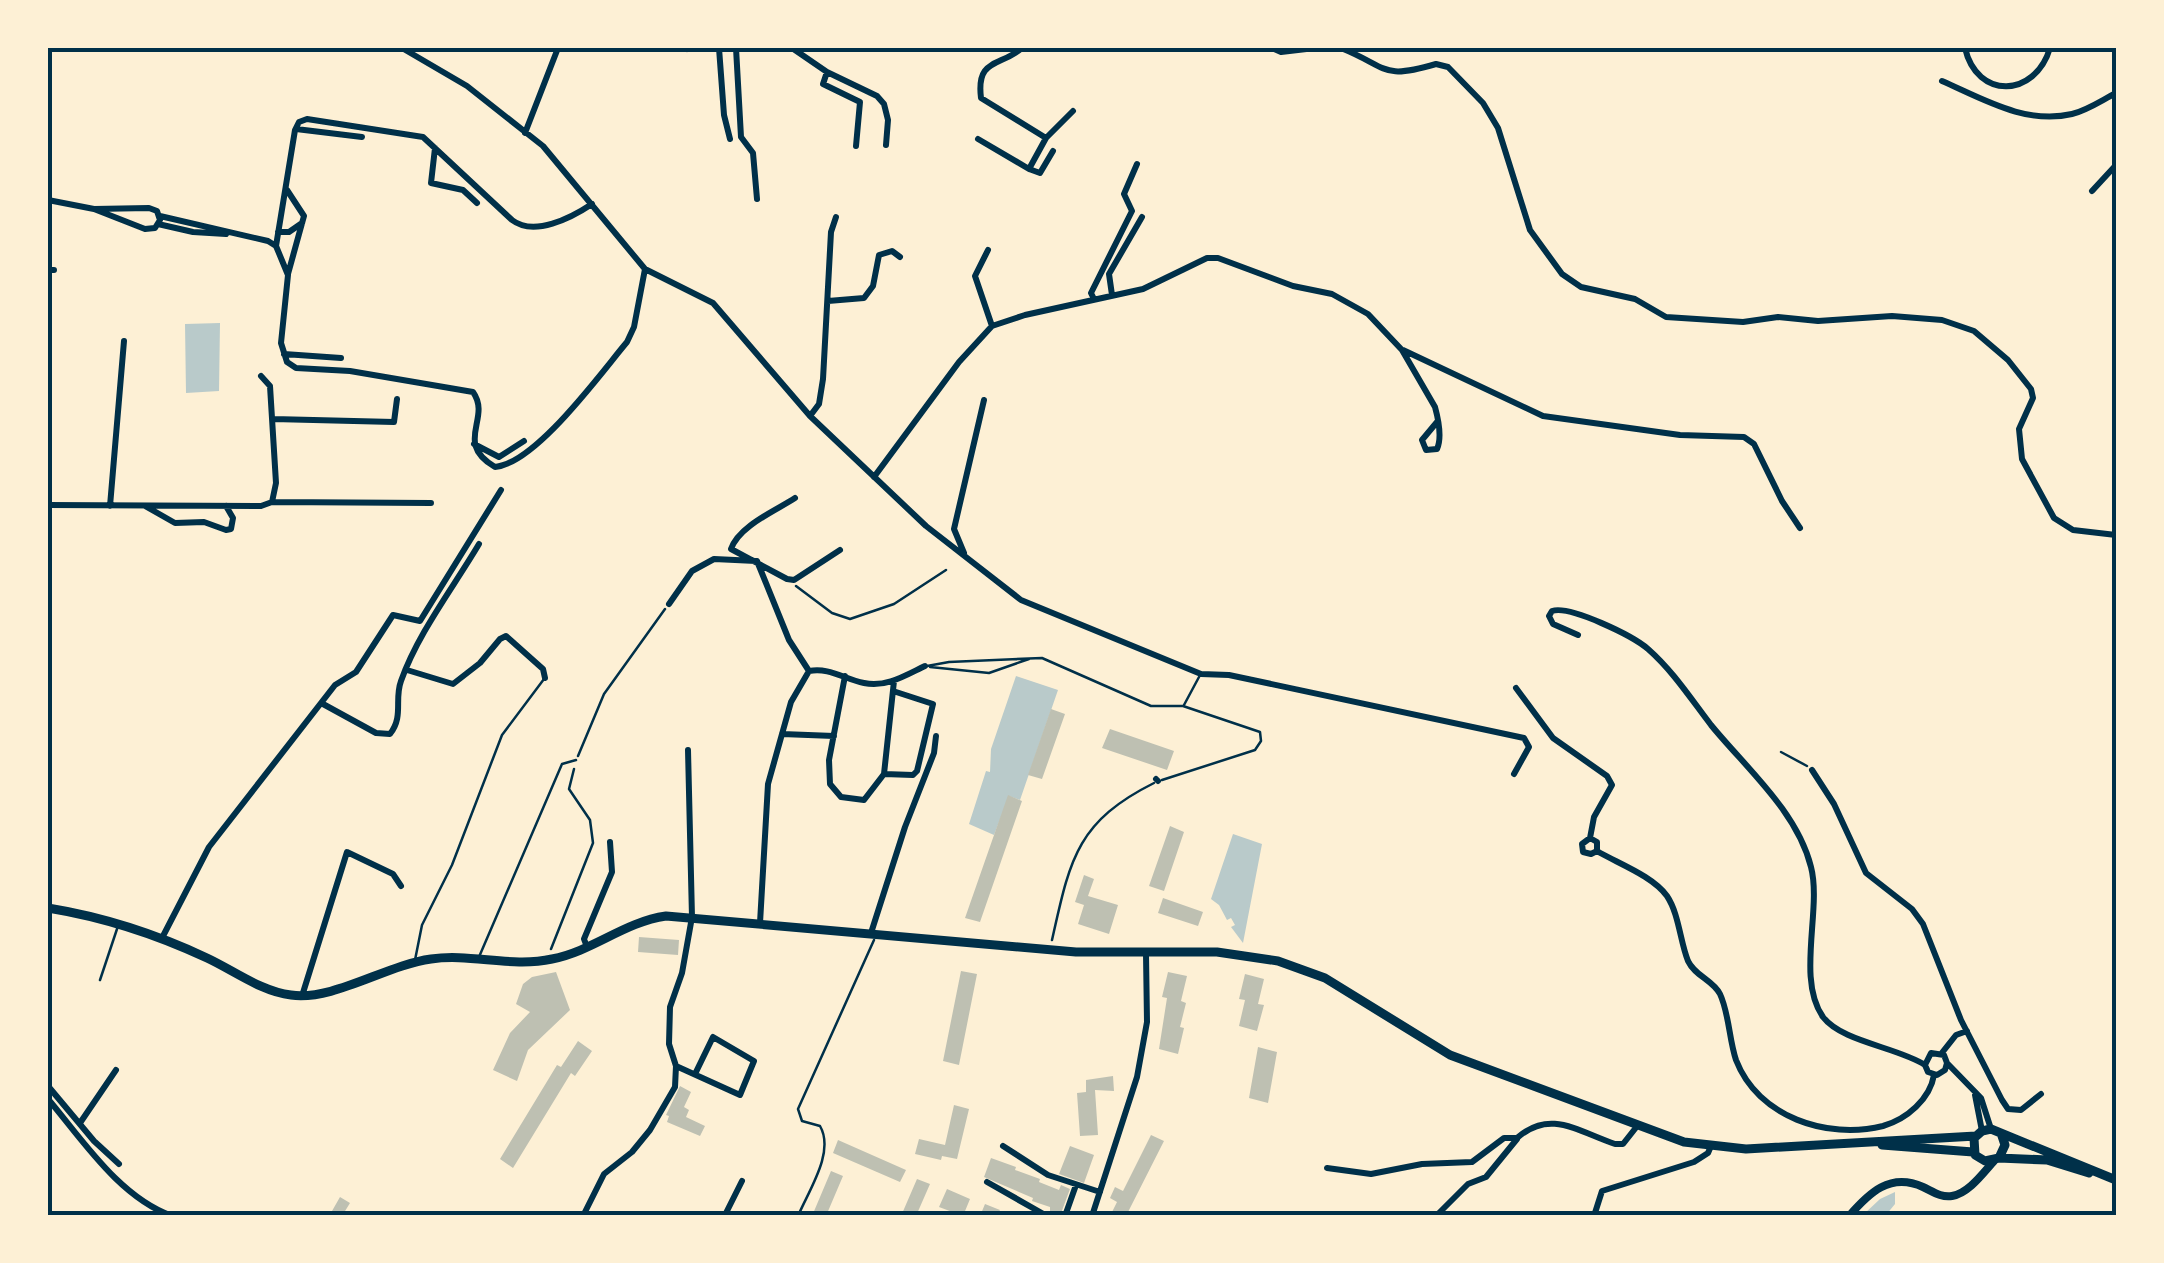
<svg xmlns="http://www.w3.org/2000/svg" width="2164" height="1263" font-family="'Public Sans',sans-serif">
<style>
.green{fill:#b9caca}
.building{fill:#bec0b2}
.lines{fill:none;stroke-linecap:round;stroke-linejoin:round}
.path{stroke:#003049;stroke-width:2.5}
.service{stroke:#003049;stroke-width:2.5}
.minor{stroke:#003049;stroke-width:6}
.tertiary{stroke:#003049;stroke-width:8}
.secondary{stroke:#003049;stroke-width:9}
.neatline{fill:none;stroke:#003049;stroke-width:4}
</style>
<rect width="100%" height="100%" fill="#fdf0d5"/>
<path class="green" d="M220,323L219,391L186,393L185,324Z
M1016,676L1058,690L1020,800L1009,796L994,835L969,824L986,771L990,772L991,749Z
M1233,834L1262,844L1243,943L1231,927L1235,925L1231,918L1227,920L1219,905L1211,899Z
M1895,1192V1204L1886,1215H1863L1880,1199Z"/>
<path class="building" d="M1051,709L1065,714L1042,779L1028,775Z
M1110,729L1174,751L1167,770L1102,748Z
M1008,795L1022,801L980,922L965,918Z
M1170,826L1184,832L1164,891L1149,886Z
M1084,875L1094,879L1088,896L1118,905L1109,934L1078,924L1084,905L1075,902Z
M1163,898L1203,912L1198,926L1158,913Z
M639,937L679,940L678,955L638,952Z
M961,971L977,974L959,1065L943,1061Z
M556,972L570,1010L528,1050L517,1081L493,1070L510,1033L530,1012L516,1004L523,984L532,977Z
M1168,972L1187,976L1181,1001L1186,1003L1180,1027L1184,1028L1178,1054L1159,1049L1167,998L1162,997Z
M1245,974L1264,979L1258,1004L1264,1005L1257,1031L1239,1026L1245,1000L1239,999Z
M578,1041L592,1051L575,1076L571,1073L513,1168L500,1159L557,1065L561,1067Z
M1258,1047L1277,1052L1268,1103L1249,1098Z
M1113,1076L1114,1091L1095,1090L1098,1135L1080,1136L1077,1093L1086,1092V1080Z
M680,1086L691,1092L684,1107L689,1110L686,1117L705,1126L700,1136L667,1122L669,1116L666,1115Z
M954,1105L969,1109L957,1159L942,1156L941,1160L915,1154L919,1139L945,1145Z
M1151,1135L1164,1141L1126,1216H1110L1117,1202L1110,1198L1115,1187L1123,1191Z
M838,1140L906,1170L900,1182L833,1153Z
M1070,1146L1094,1155L1084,1183L1059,1174Z
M991,1158L1016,1167L1015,1170L1040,1179L1039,1182L1059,1190L1061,1185L1070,1189L1060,1216H1050V1207L1032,1201L1033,1198L984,1177Z
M831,1171L843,1176L826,1216H812Z
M917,1179L930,1184L916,1216H901Z
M947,1189L970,1199L963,1216L939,1207Z
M340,1197L350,1203L342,1216L332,1211Z
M985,1204L1000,1210L997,1216H980Z"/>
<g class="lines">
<path class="path" d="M796,586L832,613L850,619L894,604L946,570
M1781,752L1807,766
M578,756L604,694L665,609
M551,949L593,843L590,820L569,789L574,769"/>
<path class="service" d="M927,666L949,662L1042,658L1151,706H1183L1260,732L1261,741L1255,750L1162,780
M930,667L989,673L1029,659
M1184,705L1199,677
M1052,940C1070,860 1076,822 1154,783
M479,957L562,764L576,760
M415,960L422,925L452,865L502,735L544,679
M100,980L118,926
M798,1216C809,1190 835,1152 820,1126L802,1121L798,1109L874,940"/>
<path class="minor" d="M402,48L467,86L543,146L645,269L713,303L810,416L926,526L1021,600L1201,674L1229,675L1524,738L1529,747L1514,774
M686,48L687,49
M719,48L724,115L730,139
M736,48L741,137L753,153L757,199
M792,48L827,72L877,96L884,104L888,120L886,145
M1022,48C1000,67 976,58 981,98L1046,138L1073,111
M1272,48L1281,52L1315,48
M1341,48C1390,68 1381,80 1436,64L1448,67L1483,103L1498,128L1530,230L1562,274L1581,287L1635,299L1666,317L1743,322L1778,317L1818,321L1892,316L1942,320L1974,331L2008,360L2031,389L2033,398L2019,429L2022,459L2054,518L2073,530L2116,535
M1965,48C1977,100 2035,98 2050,48
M827,72L823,84L860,102L856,146
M1942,81C1983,99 2026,125 2072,114C2088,110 2102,100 2116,93
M296,129L362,137
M525,133L558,48
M978,139L1029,169L1046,138
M435,148L431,183L463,190L477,203
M1029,169L1040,173L1053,151
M287,190L304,216L288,274
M2092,191L2116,165
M48,200L94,209L145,229L155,228L160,220L157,211L149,208L94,209
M160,216L268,241L276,246
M158,224L193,232L226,234
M278,232H289L302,223
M276,246L288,275L281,343L287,362L296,368L350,371L473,392C492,419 453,442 495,467C536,463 600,374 627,342L634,327L645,269
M276,246L295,130L299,122L307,119L423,137L512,220C534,237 571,218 592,204
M988,250L975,276L992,326
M48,270H54
M1112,295L1109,274L1142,217
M1094,299L1091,293L1132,211L1124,194L1137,164
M828,301L864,298L873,286L879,255L892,251L900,257
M1403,350L1543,416L1680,435L1744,437L1754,444L1782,501L1800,528
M284,354L341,358
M810,416L819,404L823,379L831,232L836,217
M273,419L394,422L397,399
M474,444L499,457L524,441
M874,477L959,362L992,326L1025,315L1143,289L1207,258H1218L1293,286L1332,294L1368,314L1402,350L1435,407C1438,418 1442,438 1437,449L1426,450L1422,440L1437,422
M795,498C775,511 739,526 731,549L787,579L794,580L840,550
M272,502L431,503
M48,505L261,506L272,502L276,483L270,386L261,376
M110,506L124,341
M145,506L175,523L204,522L226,530L231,529L233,518L226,506
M964,553L954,529L984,400
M757,561L789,640L809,671C829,667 844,679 864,683C886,688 906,675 925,666
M669,604L692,571L714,559L756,561
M1578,635L1553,624L1549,616L1552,611C1570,605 1633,636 1648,649C1673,671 1691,699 1711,725C1746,768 1797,811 1811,867C1822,909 1796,979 1823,1017C1842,1042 1897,1047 1925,1065
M407,670L453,684L480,663L500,639L506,636L543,669L545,678
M845,676L829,760L830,784L841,797L864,800L884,774L894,681
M1516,688L1553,738L1607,776L1612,785L1594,817L1590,838
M323,704L376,733L390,734C404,716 394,700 401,681C418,633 453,588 479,544
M782,734L834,736
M1812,770L1834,804L1866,873L1912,909L1923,924L1961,1020L2002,1100L2008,1109L2021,1110L2041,1094
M884,774L913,775L917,771L933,704L893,691
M1156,779L1158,781
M1597,851V842L1590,838L1582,844L1583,852L1591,854L1597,851C1617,863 1653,876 1667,896C1679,914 1680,941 1688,961C1695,976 1713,980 1720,994C1729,1013 1729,1039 1736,1060C1758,1117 1827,1140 1883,1126C1907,1119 1930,1099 1934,1075
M760,923L768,784L791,702L809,671
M871,933L905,827L934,753L936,736
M162,938L209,847L335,685L356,672L393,615L420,621L501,490
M587,947L584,939L612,872L610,842
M302,996L347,852L393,874L401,886
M1941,1054L1956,1035L1967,1031
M1947,1063L1945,1070L1937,1075L1928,1072L1925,1065L1931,1053L1944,1055L1947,1063L1981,1098L1991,1129
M676,1066L740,1095L754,1061L713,1037L696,1072
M48,1086L94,1141L119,1164
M1975,1095L1982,1131
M48,1099C82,1139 119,1197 172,1216
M80,1123L116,1070
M1003,1146L1048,1175L1100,1192
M1327,1168L1371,1174L1422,1164L1472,1162L1504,1138H1517C1550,1109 1577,1131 1615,1144H1623L1638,1125
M987,1182L1047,1216
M725,1215L742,1181
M583,1216L604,1174L632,1152L650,1130L675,1087L676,1066L669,1044L670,1007L682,973L692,917L688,750
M1065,1216L1076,1185
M1092,1216L1137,1077L1147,1022L1146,954
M1436,1216L1468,1184L1486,1177L1517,1139
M1594,1216L1602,1191L1694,1162L1708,1153L1711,1146"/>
<path class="tertiary" d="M1849,1216C1869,1193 1890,1172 1923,1187C1932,1191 1941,1198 1952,1196C1969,1193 1983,1173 1994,1161"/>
<path class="secondary" d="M48,908C103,917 156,934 207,958C233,970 262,992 291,995C334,1001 386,965 431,959C471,953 511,968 552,959C593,951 624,922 666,916L1076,952H1217L1278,961L1325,978L1450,1055L1684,1142L1746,1149L1976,1136
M2002,1136L2005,1145L1999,1158L1985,1161L1975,1155L1974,1138L1982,1131L1991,1129L2116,1180
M1882,1145L1973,1152
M1999,1158L2047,1160L2089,1173"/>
</g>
<rect width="2164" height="1263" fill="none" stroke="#fdf0d5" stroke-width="100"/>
<rect x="50" y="50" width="2064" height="1163" class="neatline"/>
</svg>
